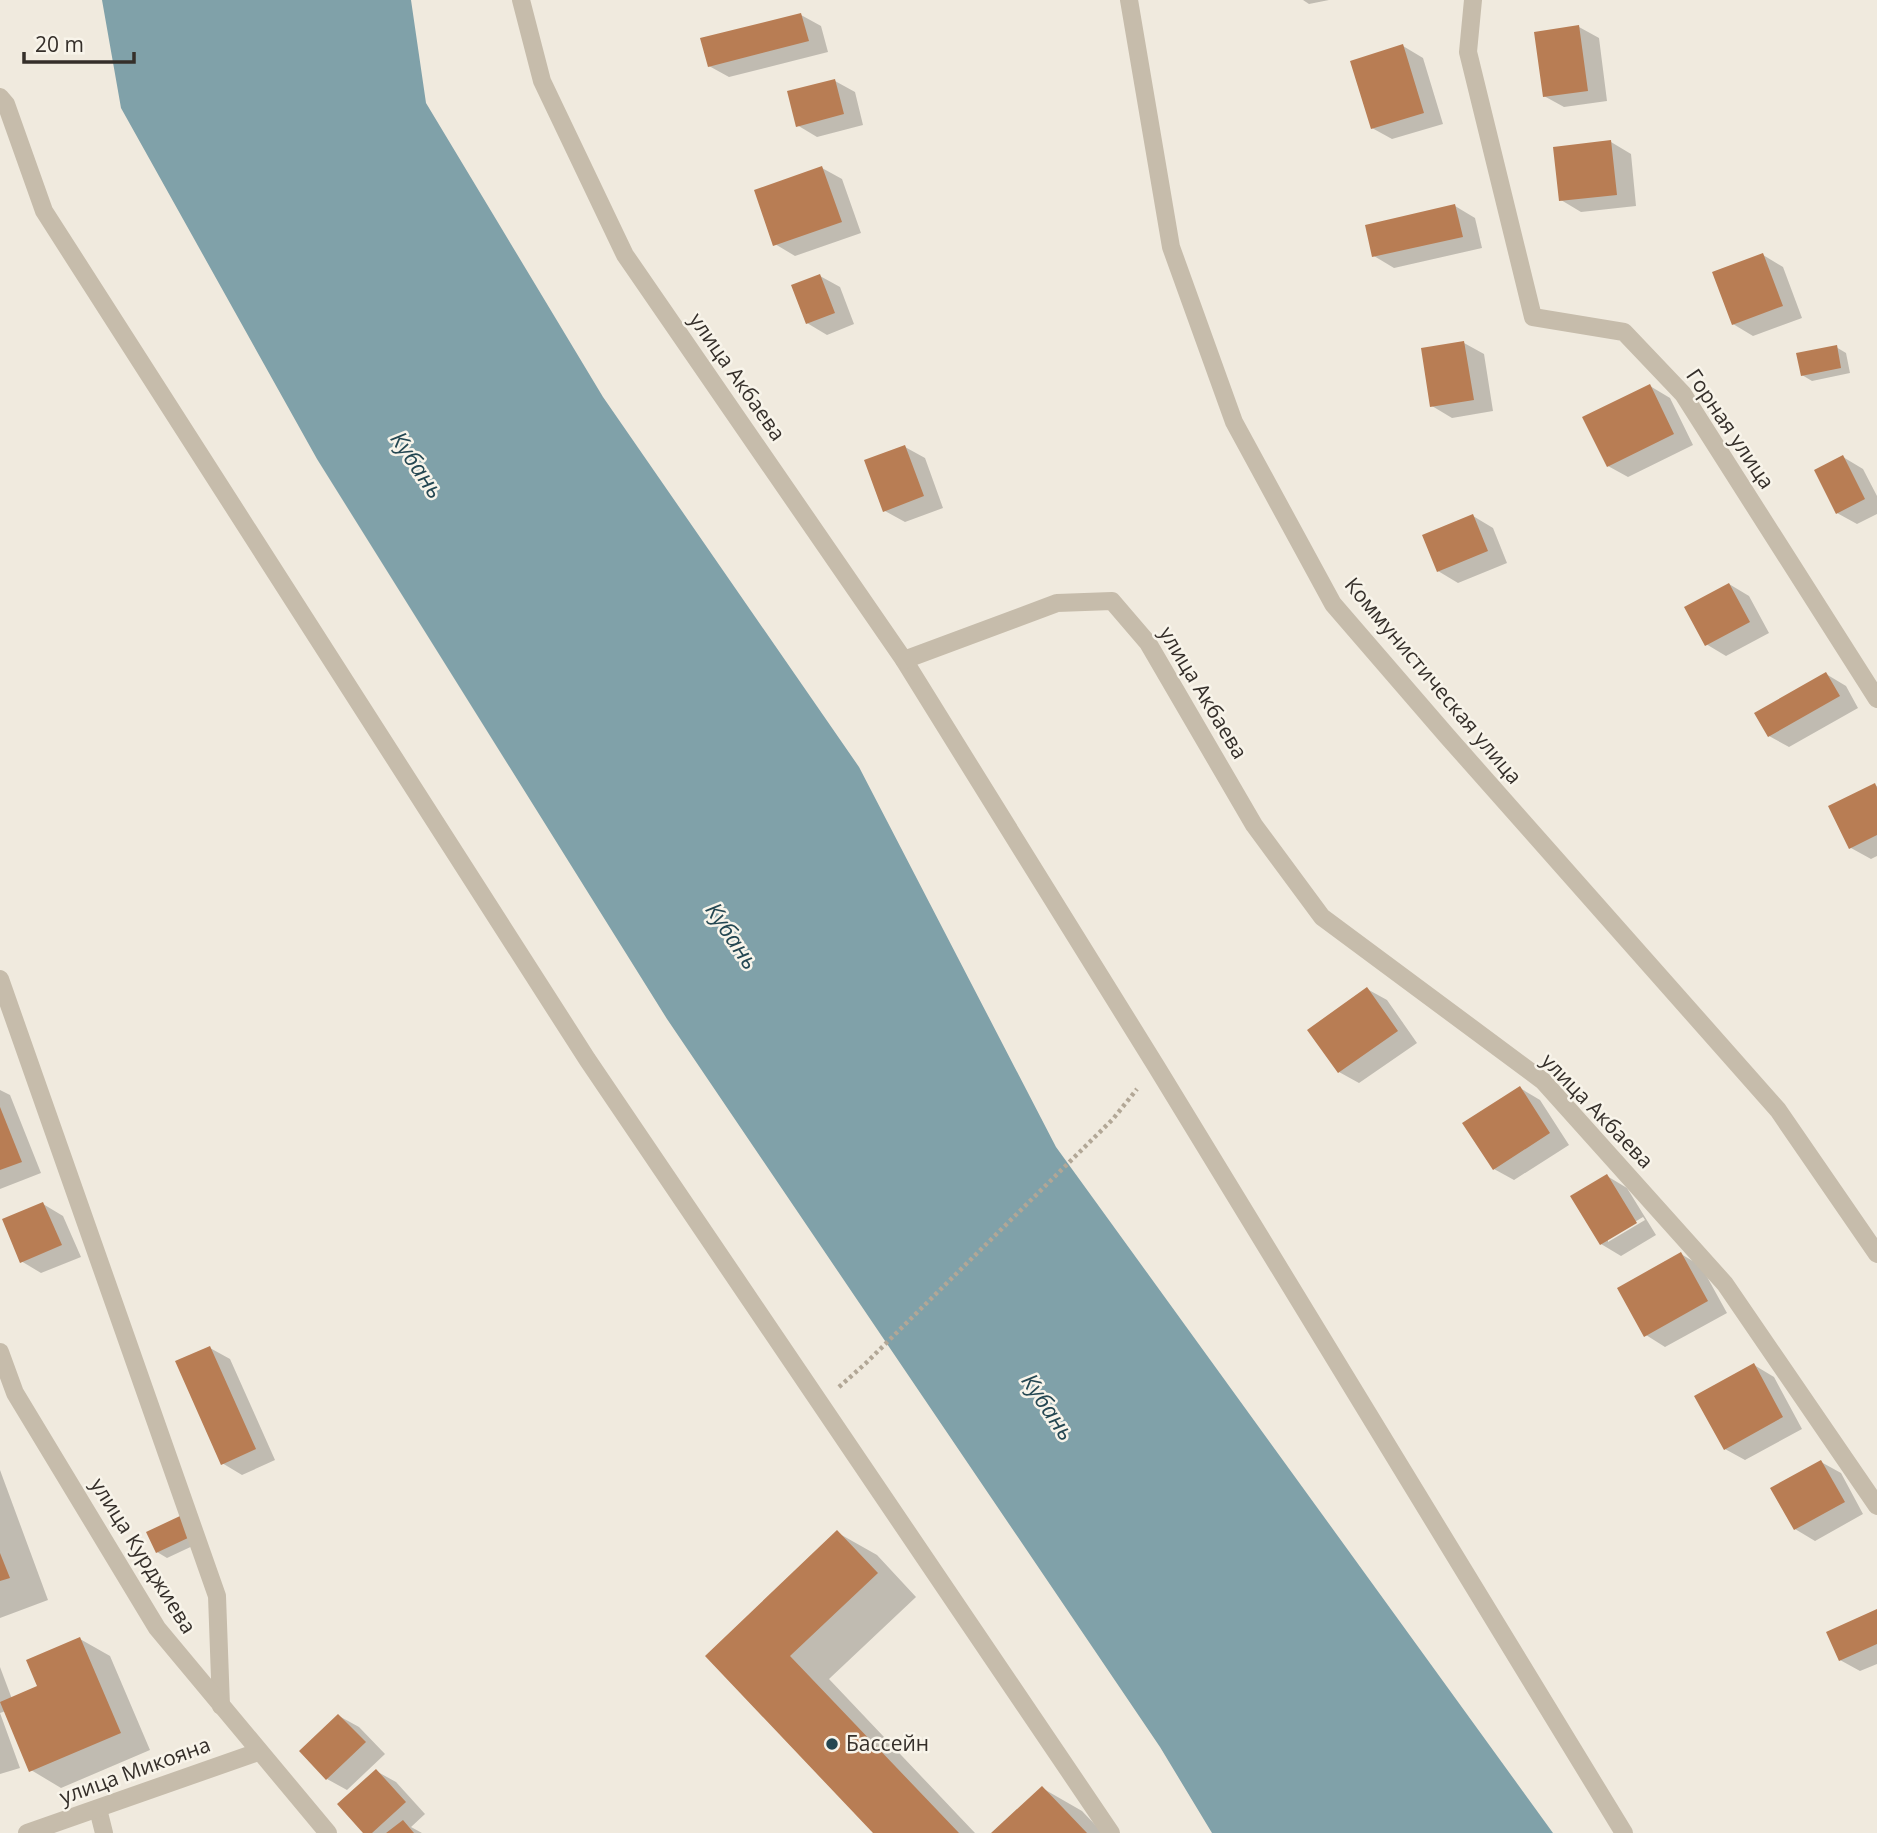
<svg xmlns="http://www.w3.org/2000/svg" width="1877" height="1833" font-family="'Open Sans',sans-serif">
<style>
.water{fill:#80a1a9}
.shadow{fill:#0003;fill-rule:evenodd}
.building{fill:#b87d54}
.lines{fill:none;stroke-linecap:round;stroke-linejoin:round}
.path{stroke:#b2a796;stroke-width:4.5;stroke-dasharray:3.5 3.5;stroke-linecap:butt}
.service{stroke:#c6bcab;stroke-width:18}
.minor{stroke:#c6bcab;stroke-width:18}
.tertiary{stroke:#c6bcab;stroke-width:18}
.poi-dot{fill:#244752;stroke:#f8f4ea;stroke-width:2.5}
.labels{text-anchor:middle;stroke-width:5;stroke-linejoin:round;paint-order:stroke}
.street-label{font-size:21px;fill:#352f2a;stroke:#f8f4ea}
.poi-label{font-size:21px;fill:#352f2a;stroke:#f8f4ea;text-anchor:start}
.water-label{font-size:23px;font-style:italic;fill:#244752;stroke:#f8f4ea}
</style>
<rect width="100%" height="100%" fill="#f0eade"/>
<path class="water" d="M102,0H411L426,103L603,397L859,767L1056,1147L1553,1833H1212L1160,1747L667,1019L317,459L121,108Z"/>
<path class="shadow" d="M1303,0H1329L1309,4Z
M801,15L821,26L828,52L729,77L709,66Z
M1579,27L1599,38L1607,101L1564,107L1544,96Z
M1403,46L1423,58L1443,124L1392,139L1372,128Z
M835,81L855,92L863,125L817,137L797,125Z
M1611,142L1631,154L1636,206L1581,212L1561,200Z
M822,168L842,179L861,233L795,256L775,244Z
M1455,206L1475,218L1482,248L1394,268L1374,256Z
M1763,255L1783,267L1802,318L1753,336L1733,324Z
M820,276L840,287L854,324L827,335L807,323Z
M1464,343L1484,354L1493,411L1452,418L1432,406Z
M1836,347L1846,353L1850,373L1812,381L1802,375Z
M1650,386L1670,398L1693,445L1628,477L1608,466Z
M905,447L925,458L943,508L905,522L885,511Z
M1843,457L1863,469L1877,496V514L1857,524L1837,513Z
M1473,516L1493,528L1507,563L1458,583L1438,571Z
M1729,584L1749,596L1769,633L1726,656L1706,644Z
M1826,674L1846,686L1858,708L1789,747L1769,736Z
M1875,785L1877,786V856L1871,859L1851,848Z
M1367,989L1387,1000L1417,1043L1359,1083L1339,1072Z
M1520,1088L1540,1100L1569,1145L1514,1180L1494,1169Z
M0,1090L10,1095L41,1173L0,1189Z
M1607,1176L1627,1188L1656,1235L1621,1256L1601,1244ZM1643,1217L1645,1220L1608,1242V1238Z
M43,1204L63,1216L81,1257L41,1273L21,1261Z
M1681,1254L1701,1266L1727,1313L1665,1347L1646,1335Z
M210,1348L230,1359L275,1460L242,1475L222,1463Z
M1754,1365L1774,1377L1802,1429L1745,1460L1725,1449Z
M1821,1462L1841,1473L1863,1514L1815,1541L1795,1529Z
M0,1470L48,1600L0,1618Z
M180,1518L199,1543L167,1558L157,1552Z
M838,1533L877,1555L916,1597L829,1679L975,1833H876L707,1656Z
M1877,1611V1664L1860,1671L1840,1660Z
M80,1639L110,1656L150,1750L61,1788L31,1770L6,1711L0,1713L20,1768L0,1774V1667L12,1699L39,1687Z
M339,1716L359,1727L385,1754L347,1790L327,1779Z
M376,1771L396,1782L425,1814L411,1827L422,1833H366Z
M1042,1788L1082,1811L1103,1833H994Z"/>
<path class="building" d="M801,13L809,41L708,67L700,38Z
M1579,25L1588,91L1543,97L1534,32Z
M1403,44L1424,113L1371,129L1350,61Z
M835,79L844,114L796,127L787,91Z
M1611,140L1617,195L1559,201L1553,147Z
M822,166L842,222L773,246L754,190Z
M1455,204L1463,237L1372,257L1365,225Z
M1763,253L1783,306L1732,325L1712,272Z
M820,274L835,313L806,324L791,285Z
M1464,341L1474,400L1430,407L1421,348Z
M1837,345L1841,368L1801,376L1796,353Z
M1650,384L1674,434L1607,467L1582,417Z
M905,445L924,496L883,512L864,460Z
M1843,455L1865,499L1836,514L1814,470Z
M1473,514L1488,551L1437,572L1422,535Z
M1729,583L1750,622L1705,646L1684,607Z
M1826,672L1840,696L1768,737L1754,713Z
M1875,783L1877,788V835L1849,849L1828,806Z
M1367,987L1398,1031L1338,1073L1307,1030Z
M1520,1086L1550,1133L1493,1170L1462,1123Z
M0,1107L22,1162L0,1170Z
M1607,1174L1637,1223L1600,1245L1570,1196Z
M43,1202L62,1245L20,1263L2,1219Z
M1681,1252L1708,1301L1644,1337L1617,1288Z
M210,1346L256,1449L221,1465L175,1361Z
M1754,1363L1783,1417L1724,1450L1694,1396Z
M1821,1460L1845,1502L1794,1530L1770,1488Z
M180,1516L190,1537L156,1553L146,1532Z
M837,1530L878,1573L790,1656L959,1833H873L705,1656Z
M0,1553L10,1578L0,1581Z
M1877,1609V1644L1839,1661L1826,1632Z
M80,1637L121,1733L29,1772L0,1702L37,1686L26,1660Z
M338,1714L366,1742L326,1780L299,1751Z
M376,1769L406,1802L372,1833H363L337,1804Z
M1042,1786L1087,1833H991Z
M403,1820L414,1833H386Z"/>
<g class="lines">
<path class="path" d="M839,1387L866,1363L1113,1119L1137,1089"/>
<path class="service" d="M0,97L6,104L44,211L587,1059L1111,1833
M904,660L1156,1066L1624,1833
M0,979L217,1596L221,1706
M98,1809L104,1833"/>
<path class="minor" d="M521,0L542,81L625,255L904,660L1057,603L1112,601L1148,643L1254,825L1322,917L1543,1081L1725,1284L1877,1506
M1473,0L1468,52L1533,317L1624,332L1683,394L1877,699"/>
<path class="tertiary" d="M1129,0L1171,247L1234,422L1333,604L1447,736L1778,1110L1877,1254
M0,1352L15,1393L157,1628L328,1833
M27,1833L258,1752"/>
</g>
<circle class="poi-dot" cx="832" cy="1744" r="7"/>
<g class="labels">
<g class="street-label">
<text transform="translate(737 377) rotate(55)" y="7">улица Акбаева</text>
<text transform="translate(1730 429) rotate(56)" y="7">Горная улица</text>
<text transform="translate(1433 681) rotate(50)" y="7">Коммунистическая улица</text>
<text transform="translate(1203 693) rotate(59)" y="7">улица Акбаева</text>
<text transform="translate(1597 1111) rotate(46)" y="7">улица Акбаева</text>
<text transform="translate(143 1556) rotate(58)" y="7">улица Курджиева</text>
<text transform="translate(135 1771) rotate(-20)" y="7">улица Микояна</text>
</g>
<g class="poi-label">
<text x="846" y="1751">Бассейн</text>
</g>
<g class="water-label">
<text transform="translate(417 465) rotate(56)" y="8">Кубань</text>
<text transform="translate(732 936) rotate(56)" y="8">Кубань</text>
<text transform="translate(1048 1407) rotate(56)" y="8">Кубань</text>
</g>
</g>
<path d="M24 52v10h110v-10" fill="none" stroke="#352f2a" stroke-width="3.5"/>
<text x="35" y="52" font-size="21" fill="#352f2a" stroke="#f8f4ea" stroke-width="5" paint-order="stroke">20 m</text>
</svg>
